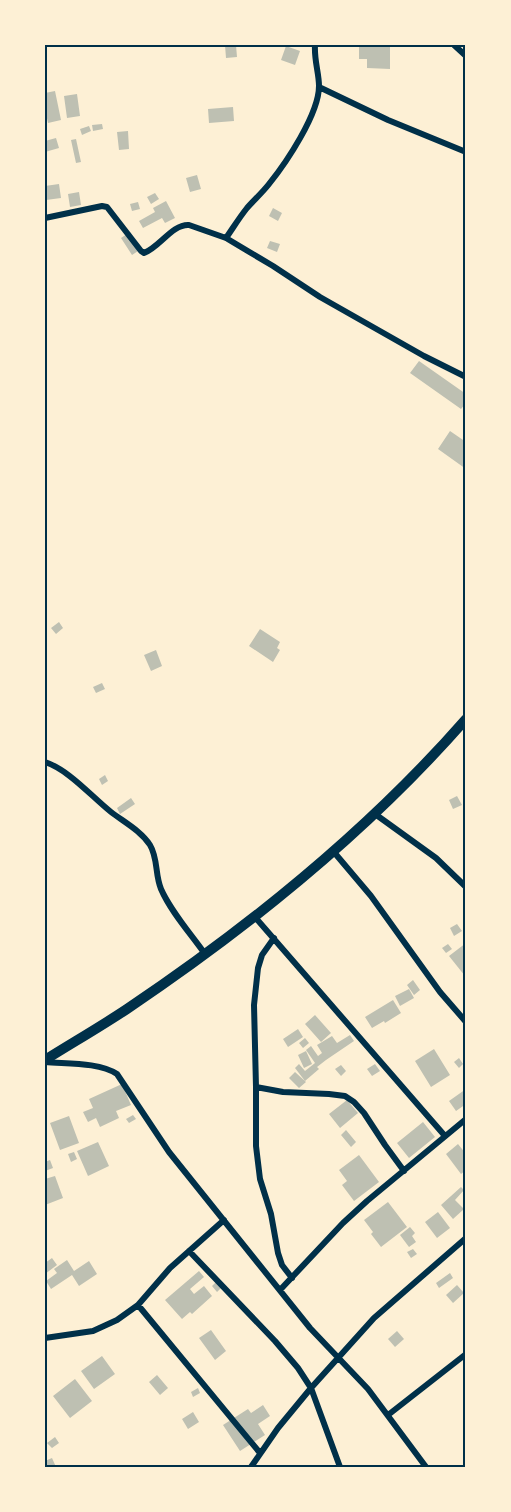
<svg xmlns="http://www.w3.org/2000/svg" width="511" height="1512" font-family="'Golos Text',sans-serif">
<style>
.building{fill:#bec0b2}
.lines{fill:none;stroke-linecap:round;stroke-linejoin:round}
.minor{stroke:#003049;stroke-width:6}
.trunk{stroke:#003049;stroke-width:10}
.neatline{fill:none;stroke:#003049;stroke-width:2}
</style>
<rect width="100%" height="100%" fill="#fdf0d5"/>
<path class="building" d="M225,45H236L237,57L226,58Z
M359,45H390V69L367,68V59H359Z
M286,46L300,51L295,65L281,60Z
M55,91L61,120L48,123L45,109V93Z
M77,94L80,116L67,118L64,96Z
M233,107L234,121L209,123L208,109Z
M102,124L103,129L93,131L92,125Z
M89,126L91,131L82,135L80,129Z
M128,131L129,149L119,150L117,132Z
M56,138L59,148L45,152V141Z
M76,139L81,162L76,163L71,140Z
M197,175L201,189L190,192L186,178Z
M59,184L61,198L46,200L45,186Z
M79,192L81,205L70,207L68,194Z
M155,193L159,199L151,204L147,197Z
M166,201L175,218L165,223L162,218L143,228L139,221L155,212L153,208Z
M138,202L140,209L132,211L130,204Z
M273,208L282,213L278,221L269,216Z
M130,232L141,249L132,255L121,238Z
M270,241L280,244L277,252L267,248Z
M419,361L466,394V403L461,409L410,373Z
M450,431L466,442V469L438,449Z
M59,622L63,628L56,634L51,628Z
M260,629L280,642L277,648L280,650L273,662L249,646Z
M156,650L162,666L151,671L144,655Z
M102,683L105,689L96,693L93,687Z
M105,775L108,781L102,785L99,779Z
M457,796L462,805L453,809L449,800Z
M131,798L135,804L120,814L117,808Z
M457,924L462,931L454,936L450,928Z
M466,943V975L465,976L449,956Z
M448,944L452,949L446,953L442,948Z
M413,980L420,990L414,995L407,985Z
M409,989L414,998L400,1006L395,996Z
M393,1000L401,1013L385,1023L384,1021L372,1028L365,1017Z
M315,1015L331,1033L321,1042L305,1024Z
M298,1029L303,1037L288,1047L283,1039Z
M350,1035L354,1041L326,1060L317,1067L319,1069L305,1081L295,1068L299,1064L305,1071L315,1063L306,1050L311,1046L318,1056L322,1053L317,1045L332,1036L337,1043Z
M305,1038L309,1043L303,1048L299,1043Z
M434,1049L450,1075L431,1087L415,1061Z
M306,1051L312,1064L304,1068L298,1055Z
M459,1058L463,1064L459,1068L454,1062Z
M375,1064L380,1071L372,1076L367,1069Z
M341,1065L346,1071L341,1076L335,1069Z
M295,1072L306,1082L299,1088L289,1078Z
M122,1084L131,1105L116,1111L119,1118L100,1127L96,1118L88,1122L83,1112L93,1108L89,1099Z
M466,1089V1104L456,1111L449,1101Z
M347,1100L358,1113L340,1128L329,1114Z
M133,1115L136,1119L129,1123L126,1119Z
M69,1116L79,1143L60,1150L50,1123Z
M423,1122L435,1137L409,1158L397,1143Z
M346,1130L356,1142L351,1147L341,1135Z
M98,1142L109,1166L88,1176L77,1151Z
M458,1144L466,1154V1170L461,1174L446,1154Z
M74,1152L77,1159L71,1162L68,1154Z
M359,1155L379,1182L354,1201L342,1185L347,1181L339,1170Z
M50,1160L53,1168L45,1171V1162Z
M55,1176L63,1198L45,1205V1179Z
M461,1187L464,1190L455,1200L464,1209L453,1219L441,1205Z
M388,1202L407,1227L381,1247L371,1234L373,1232L364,1220Z
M438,1212L450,1228L437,1238L425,1222Z
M410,1227L415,1233L412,1236L416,1242L409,1247L400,1235Z
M413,1249L417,1254L411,1258L407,1252Z
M52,1258L57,1265L45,1274V1263Z
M67,1260L74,1271L89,1261L97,1274L79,1286L72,1275L51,1289L46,1281L57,1273L54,1269Z
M199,1271L204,1277L190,1289L194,1294L204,1286L212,1296L192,1314L190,1312L182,1319L165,1300Z
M450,1273L453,1278L439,1288L436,1283Z
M217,1281L222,1287L217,1292L212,1286Z
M457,1285L464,1293L453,1303L446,1295Z
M211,1330L226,1351L215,1360L199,1338Z
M397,1331L404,1339L395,1347L388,1339Z
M102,1356L115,1374L94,1389L81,1371Z
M157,1375L168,1388L160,1395L149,1382Z
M75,1379L92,1401L70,1418L53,1396Z
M198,1388L200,1393L193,1397L191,1392Z
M263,1405L270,1416L258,1424L265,1435L240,1451L223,1425L248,1409L251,1413Z
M193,1412L199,1422L188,1429L182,1419Z
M55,1437L59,1443L52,1448L47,1443Z
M52,1458L56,1467H45V1461Z"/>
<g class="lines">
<path class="minor" d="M454,45L466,56
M319,87L388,120L466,152
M45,218L102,206L107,207L141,251L144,253C160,247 172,224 189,225L226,238L273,266L320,297L424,356L466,377
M226,238C233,228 239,218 247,208C254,200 262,193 269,184C286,163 319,114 319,86C319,73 314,60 315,45
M45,762C69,770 91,796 111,812C124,822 141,831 150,845C158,858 155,875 161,889C171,912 191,934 205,954
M375,814L436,858L466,887
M333,851L371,896L440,992L466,1022
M254,916L445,1136
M274,938L262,955L258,968L254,1005L256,1087V1146L260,1179L271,1214L278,1253L282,1265L292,1278
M45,1062C66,1064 99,1062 117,1074L169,1152L310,1328L368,1389L426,1467
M256,1087L283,1092L329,1094L345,1096L354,1102L364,1113L385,1145L404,1171
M189,1251L275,1341L298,1368L311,1388L340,1467
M280,1290L343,1223L367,1201L466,1119
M138,1305L260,1453
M45,1338L93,1331L117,1320L138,1305L170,1268L224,1220
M388,1415L466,1354
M251,1467L278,1428L311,1388L374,1318L466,1238"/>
<path class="trunk" d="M45,1060C72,1043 100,1027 127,1009C249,927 368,831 466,719"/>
</g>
<rect width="511" height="1512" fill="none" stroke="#fdf0d5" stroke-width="93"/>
<rect x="46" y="46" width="418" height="1420" class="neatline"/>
</svg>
